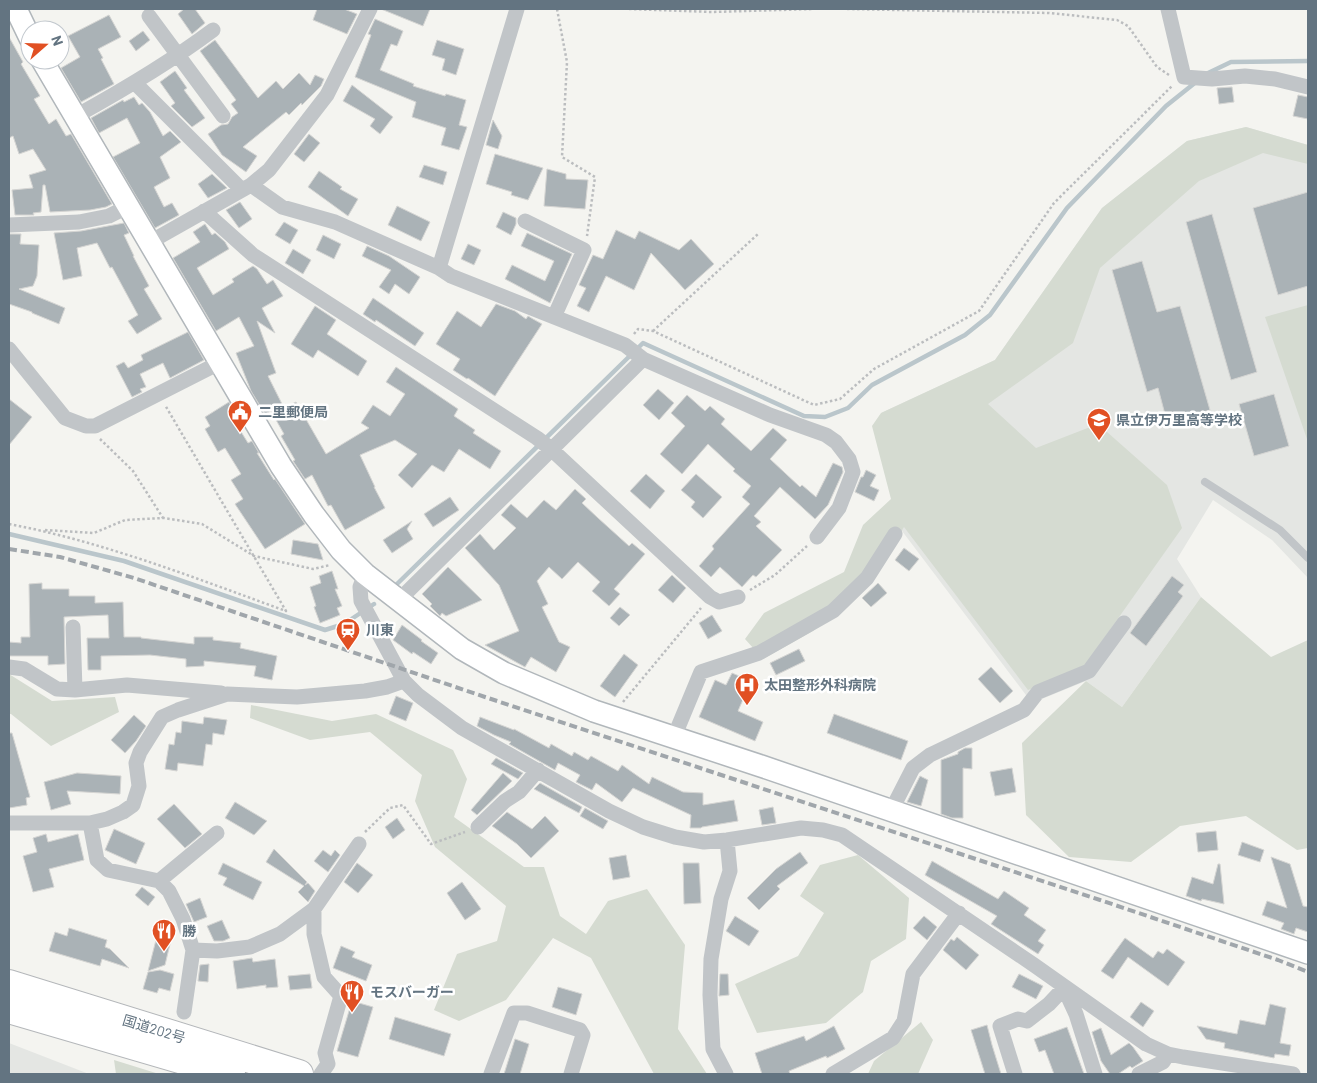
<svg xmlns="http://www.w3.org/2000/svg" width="1317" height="1083" font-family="Barlow,'Noto Sans JP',sans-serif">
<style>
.built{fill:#e4e6e3}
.green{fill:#d5dbd1}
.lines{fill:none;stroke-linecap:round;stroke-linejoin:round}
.stream{stroke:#bac6cb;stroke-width:4.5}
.building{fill:#aab2b6;stroke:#d5d5d3}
.secondary-casing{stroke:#b1b7bb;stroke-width:24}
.highway-casing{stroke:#b4b7ba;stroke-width:30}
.path{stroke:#bbbdbf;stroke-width:2.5;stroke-dasharray:2.5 2.5;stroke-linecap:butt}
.lane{stroke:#c1c5c8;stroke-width:8}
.street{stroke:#c1c5c8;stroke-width:15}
.secondary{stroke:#fff;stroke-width:21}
.highway{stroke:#fff;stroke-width:28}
.rail{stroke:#a0a6ab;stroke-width:4;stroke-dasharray:8 4;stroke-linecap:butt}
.labels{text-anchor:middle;stroke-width:5;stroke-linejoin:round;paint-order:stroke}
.poi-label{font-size:14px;font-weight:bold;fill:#637481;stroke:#fff;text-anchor:start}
.street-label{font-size:14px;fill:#637481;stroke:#fff}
</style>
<rect width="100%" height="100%" fill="#f4f4f0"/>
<path class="built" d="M1246,127L1308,145V578L1272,540L1213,500L1177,559L1201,597L1122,707L1086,681L1032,703L899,527L881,413L995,360L1102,208L1187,141Z
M9,1043L89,1074H90H9Z"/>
<path class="green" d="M1246,127L1308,145V164L1263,153L1199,181L1100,268L1073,343L988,404L1036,448L1098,424L1167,485L1182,528L1083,668L1028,690L904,527L870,584L813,631L763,659L745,639L764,613L844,572L863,525L891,499L872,426L881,413L995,360L1102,208L1187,141Z
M1308,305V442L1265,317Z
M1201,597L1271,657L1308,640V848L1297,850L1246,816L1180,826L1131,862L1069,857L1026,815L1022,743L1086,681L1122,707Z
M9,674L52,701L115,697L119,712L51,746L11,714H9Z
M251,705L332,721L376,714L453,750L467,779L454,817L524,867H544L560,916L586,934L608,901L647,889L685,945L678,1029L707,1074H654L591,958L553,938L506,1000L459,1021L434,1010L457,954L497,941L506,906L435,847L415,801L422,775L370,732L310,740L250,718Z
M858,855L909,898L906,939L871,961L863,992L826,1023L757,1033L735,984L798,956L824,913L800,896L820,865Z
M921,1022L933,1040L918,1074H868L874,1061Z
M114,1060L159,1074H116Z"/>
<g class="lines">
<path class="stream" d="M1206,74L1231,62L1308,61
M9,534L124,561L325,630L344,624L374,604
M397,584L643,343L804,416L825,417L848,408L872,385L965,335L990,315L1067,208L1166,106L1196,82"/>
</g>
<path class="building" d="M184,9H195L205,23L192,34L178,14Z
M317,9H344L357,14L347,34L313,20Z
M381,9H430L423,26Z
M109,15L121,37L98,49L103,58L101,59L114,84L81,102L61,68L80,57L68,36Z
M375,19L403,31L397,46L391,44L380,70L414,84L413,86L445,96L446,94L466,100L459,125L467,127L459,150L441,145L446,128L412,117L416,102L355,77L371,35L368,34Z
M143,31L150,40L136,51L129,41Z
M9,37L23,62L21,64L40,96L34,99L49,124L56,119L66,136L71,134L112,204L106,207L90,210L50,212L45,185H43L41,212L33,213L34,215H15L12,190L33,188L29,175L46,170L33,149L19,154L13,136L9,138Z
M215,40L258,98L276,81L283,89L299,73L310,85L315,75L324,79L321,86L302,105L301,103L289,115L286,112L243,147L257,156L246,172L222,155L208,134L221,125L228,124L232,117L238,113L231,104L236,100L200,51Z
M437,40L464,49L456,75L442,70L445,59L432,55Z
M175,71L187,88L184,90L205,118L192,127L171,106L175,103L160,82Z
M352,85L393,117L380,134L370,126L375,119L343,101Z
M1232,87L1234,102L1219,104L1217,88Z
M1298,95L1308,97V119L1293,116Z
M134,97L139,105L142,103L150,112L163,136L170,131L181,142L160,157L170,178L154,187L164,207L172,203L179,215L155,228L113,157L140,143L127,118L99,133L91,118L123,100L124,102Z
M493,120L502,136L498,149L486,145Z
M309,134L320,143L304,162L294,154Z
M495,154L543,168L528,200L511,195L512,192L486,184Z
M424,165L447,172L443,185L419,177Z
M547,169L566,174V179L588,180L585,209L544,206Z
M319,171L342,187L340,189L358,199L348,216L308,187Z
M212,174L227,188L208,198L198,184Z
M1308,192V286L1278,295L1253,208Z
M240,202L252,219L239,228L226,210Z
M397,206L430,222L421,241L388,225Z
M503,212L516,218V224L511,235L496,227Z
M1212,214L1257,372L1231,380L1186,222Z
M284,222L298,230L290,244L275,235Z
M124,223L129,233L124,235L134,256H133L149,286L144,289L162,319L137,334L128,321L138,315L112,267L110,268L97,243L77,248L82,276L63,280L54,233L81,231Z
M205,224L212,235L215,233L225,242L229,249L197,268L213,295L234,282L232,279L253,266L257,269L267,284L273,280L283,296L262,308L275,333L257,321L276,373L268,376L284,408L296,402L326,454L369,428L361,423L373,405L390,416L405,394L386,382L396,367L458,409L454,416L475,430L473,433L501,451L490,469L459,449L444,472L432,465L412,488L398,475L417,454L395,440L360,455L375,487H374L385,508L345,530L331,505L328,506L312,475L305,479L293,461L295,460L281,436L284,434L271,411L265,414L251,391L236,353L254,346L239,317L216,331L173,258L200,242L193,232Z
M616,230L635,239L639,231L679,250L691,239L714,264L685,290L651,253L634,290L606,276L589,312L577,306L586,288L579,285L593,255L603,259Z
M527,233L572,254L550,303L505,279L512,265L545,281L554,261L521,246Z
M9,234H21L20,244L39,245L37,276L33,286L19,289L65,308L59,324L32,313V312L9,304Z
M323,235L341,244L334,259L316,250Z
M468,244L481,250L474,265L461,259Z
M367,246L389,256L420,277L409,294L395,284L389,294L379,287L391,270L362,256Z
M293,249L311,260L303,274L285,263Z
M1142,261L1157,312L1180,306L1210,410L1167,422L1158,388L1147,392L1112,270Z
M373,298L424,333L415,346L376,320L375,322L363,314Z
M496,304L515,311L526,319L528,316L533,319L542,324L495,396L468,378L467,379L453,370L460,359L436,344L457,311L481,327Z
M315,306L336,320L327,334L367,361L358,376L318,350L313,358L291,344Z
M188,332L204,360L170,378L163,363L140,374L146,387L140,389L142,392L132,397L116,366L124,362L128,368L143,360L141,355Z
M658,389L674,403L659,420L643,405Z
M1274,394L1289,446L1254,456L1239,404Z
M687,395L705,411L710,406L725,419L721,424L751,451L773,428L787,440L770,459L800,487L802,485L816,497L833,463L842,467L843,472L828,505L815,519L780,487L754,516L761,522L756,526L782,550L756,577L753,575L742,587L720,567L711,577L699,566L714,549L712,546L750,504L742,497L751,486L733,471L735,469L708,444L682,474L660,454L685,426L671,413Z
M9,399L32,417L9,445Z
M229,402L239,420L235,422L248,443L252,441L259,453H257L274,480L275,479L305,524L265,549L235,504L243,499L231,480L241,474L225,448L218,452L205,429L210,426L205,417Z
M866,470L876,475L870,486L879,490L874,501L855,492L861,477H863Z
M646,474L665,491L650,509L630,491Z
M696,474L722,497L703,518L691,507L695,502L681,490Z
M575,489L586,499L582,503L598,518L629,546L632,543L645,554L614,589L620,594L609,606L592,591L600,582L578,562L562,579L549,567L537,581L548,604L542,607L559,642L570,647L556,672L531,657L525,667L485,645L519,631L499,585L465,548L480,534L494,550L516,528L501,515L511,504L527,518L544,500L556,510Z
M450,497L459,510L433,527L424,514Z
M412,521L407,529L413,539L392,553L383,540Z
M293,540L318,544L323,560L291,554Z
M904,548L919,559L909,571L895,560Z
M448,567L482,600L446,616L442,613L440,616L430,606L432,604L422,594Z
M332,571L338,589H335L342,606L337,608L340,615L320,623L314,607L316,606L310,587L321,583L319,576Z
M672,575L686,588L673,603L658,590Z
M1172,576L1184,585L1178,592L1183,596L1146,646L1130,633Z
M42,583V589H69V596H95V603L123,602L124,637H141V638L194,644V637H213V640L241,643L240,648L277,656L272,680L254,676L256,666L204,661V666L186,667V659L150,655L101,656V670H88L87,638H109L108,615L64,617L65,664L48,665V656H9V642L21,643V637H30L29,584Z
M878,583L887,593L871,607L862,598Z
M620,607L630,615L619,626L610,618Z
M712,615L722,631L708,639L699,623Z
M402,625L422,640L421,641L438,653L431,664L413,652L412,654L393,640Z
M799,649L805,661L776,675L770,663Z
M624,654L638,665L615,697L600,686Z
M991,667L1013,691L1000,703L978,679Z
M732,673L751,681L738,711L763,722L755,741L699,717L715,680L726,685Z
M396,696L413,703L406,721L389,714Z
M834,714L908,741L901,760L827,733Z
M134,715L146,726L136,741L125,753L111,740Z
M204,717L227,720L224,735L213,733L212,745L206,744L203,766L178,763L177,771L165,769L169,744L174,745L176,732L181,733L182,721L203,724Z
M480,717L514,730V729L549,748L551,744L572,756L574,752L588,760L591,756L618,771L622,765L649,784L652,777L683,792L703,793V805L734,800L738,821L702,827L701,828H690L691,815L633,788L622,802L596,783L592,790L576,782L580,775L558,763L555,770L509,744L511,742L494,735L477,726Z
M9,733H12L30,797L26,798L27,805L9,808Z
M965,748H972V769L963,768V818H952L941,814V760L958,754V752Z
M496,758L523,773L518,779L491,764Z
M1012,768L1016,792L995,796L990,772Z
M77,773L121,776L120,794L67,791L71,804L51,810L44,782Z
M503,773L512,781L477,815L471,810Z
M920,776L928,780L921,806L907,802Z
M540,783L582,807L579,813L534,789Z
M235,802L267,821L254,835L225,818Z
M174,804L202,834L185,848L157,819Z
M773,807L776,823L762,825L759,810Z
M585,808L608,821L603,829L580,816Z
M507,812L532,829L545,816L559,831L531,858L517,844L492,826Z
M397,818L405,830L393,839L385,827Z
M114,829L145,843L136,864L105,850Z
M1216,831L1218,850L1198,852L1196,833Z
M46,834L48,842L78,834L84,860L49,869L54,887L33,892L23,856L37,852L33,838Z
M1242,842L1264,850L1260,862L1238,855Z
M274,849L307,882L305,885L308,883L315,891L308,902L298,892L304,886L266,862Z
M323,850L331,856L335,850L340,855L328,872L314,861Z
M800,852L808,863L777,886L780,889L759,910L747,898L776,869Z
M626,855L630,877L613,880L609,858Z
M1271,857L1290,864L1303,906L1308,907V932L1296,928L1294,934L1281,929L1284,923L1262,915L1267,901L1287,908Z
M932,861L998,899L1004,891L1029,908L1024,915L1046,930L1038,941L1044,945L1038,954L991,924L997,916L925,875Z
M223,863L262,882L253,900L223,885L227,878L218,874Z
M357,863L373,875L358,893L344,882Z
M683,863H699L701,903L684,904Z
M1218,864H1220L1224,904L1202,899L1201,901L1186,896L1192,877L1213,884Z
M462,882L481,909L465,920L447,893Z
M142,887L155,897L148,906L135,895Z
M200,898L207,917L194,922L186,904Z
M735,916L759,931L749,946L726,931Z
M924,916L937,927L927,940L913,928Z
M222,920L230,938L223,941H214L207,926Z
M69,928L107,940L105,947L110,949L129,968L102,959L100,966L49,951L55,932L67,936Z
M957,937L979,955L966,970L943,950L951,939L954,941Z
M1125,938L1153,958L1158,951L1163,954L1167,949L1185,962L1168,986L1128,957L1113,979L1101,971Z
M156,940L170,944L165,965L148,971Z
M341,946L355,952L352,957L372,965L366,981L333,968Z
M252,958L253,962L275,959L278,987L266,988V985L237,989L233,961Z
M209,964L208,982L198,981L200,965Z
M160,970L174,974L170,991L159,988L157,993L143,989L148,972Z
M310,974L312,988L290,990L288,976Z
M720,974H728L729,995L719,996Z
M1019,974L1043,986L1036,999L1012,987Z
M558,987L582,994L576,1015L552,1007Z
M352,1001L373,1007L358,1057L337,1051Z
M1141,1002L1154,1011L1143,1027L1130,1017Z
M1270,1004L1286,1008L1280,1043L1291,1045L1289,1056L1275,1054L1274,1058L1224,1048L1225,1043L1206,1039L1197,1026L1237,1034L1240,1020L1265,1025Z
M395,1017L451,1034L444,1056L389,1039Z
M987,1025L992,1045L1001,1074H985L971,1030Z
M834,1026L845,1049L827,1058L826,1056L789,1071L790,1074H762L755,1053L804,1036L806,1041Z
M1067,1027L1084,1074H1054L1045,1050L1039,1052L1034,1039Z
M1101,1028L1111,1055L1129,1043L1133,1047L1143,1061L1132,1068L1130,1066L1118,1074H1110L1101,1061L1092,1032Z
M515,1039L529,1044L520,1074H504Z"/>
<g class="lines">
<defs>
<path id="secondary" d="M16,9L30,38
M42,60L281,466L314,515L341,550L365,574L462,649L504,673L594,711L761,766L1308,953"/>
<path id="highway" d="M9,984L299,1074
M9,1009L231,1074"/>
</defs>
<use href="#secondary" class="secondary-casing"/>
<use href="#highway" class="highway-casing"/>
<path class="path" d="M557,9L567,62L562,157L595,177L587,236
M629,9L712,12L814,9
M847,9L1049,13L1117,20L1128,26L1157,67L1169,75
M653,331L758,234
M634,334L638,329L653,331L814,405L840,399L874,369L979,311L1054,203L1173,85
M100,439L133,471L163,518
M9,524C104,542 195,578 286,611L165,405
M45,530L94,533L125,520L164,518L202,524L254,556L313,569L330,565
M750,590L775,575L807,546
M623,702L701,608
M365,832L390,808L403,805L431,844L465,832"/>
<path class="lane" d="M1205,482L1280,530L1308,558"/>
<path class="street" d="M1168,9L1184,77L1212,79L1245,76L1275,79L1308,87
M149,16L223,116
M135,83L242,190
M76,116C123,90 169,63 213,30
M251,185L282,207L335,222L439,268L451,276L625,345L643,359L770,415L826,435L836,442L849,459L853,472L839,508L817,537
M204,211L253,255L537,438L551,449L710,597L719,602L738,597
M525,221L584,250L554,317
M9,225L79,222L109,216L129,206
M150,242L251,185L269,170L327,95L370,9
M439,268L517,9
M9,349L65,418L86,426H95L221,362
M365,574L360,587L361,601L404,681L418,695L462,728L609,811L643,827L675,837L704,842L727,840L801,828L823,830L842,835L1034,965L1146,1044L1168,1054L1183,1057L1293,1074
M399,600L643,359
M73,627L75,690
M9,667L24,669L57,689L75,690L127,685L221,693
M674,737L701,672L759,653L833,611L867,578L895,534
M891,811L913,768L930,755L1024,710L1038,692L1089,671L1124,623
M9,823H90L107,819L123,812L133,805L139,786L136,763L140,752L162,717L178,710L227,694L297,697L365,691L387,687L404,681
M90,823L97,860L108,870L159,881L169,891L183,919L193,950L184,1012
M478,827L505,801L519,792L538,770
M159,881L217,833
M314,909V934L324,977L341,996L325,1053L328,1064L321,1074
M193,950L217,951L250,947L280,934L314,909L359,844
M491,1074L514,1013H527L580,1030L583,1035L571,1074
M726,1074L713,1049L710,995L711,959L721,899L730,871L727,840
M833,1074L893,1038L904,1021L913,974L959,913
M1015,1074L1000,1026L1018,1019L1027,1021L1049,1004L1064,988L1076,1014L1095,1074
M1139,1074L1163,1062L1168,1054"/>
<use href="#secondary" class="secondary"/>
<use href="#highway" class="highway"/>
<path class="rail" d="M9,549L60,557L134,578L485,697L1100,900L1278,960L1308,972"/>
</g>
<defs>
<symbol id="civic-pin" viewBox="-11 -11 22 30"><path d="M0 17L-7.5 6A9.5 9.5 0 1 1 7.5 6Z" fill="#e15023" stroke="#fff"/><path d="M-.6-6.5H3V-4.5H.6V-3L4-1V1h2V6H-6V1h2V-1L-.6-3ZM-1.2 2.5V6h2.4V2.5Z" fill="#fff"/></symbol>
<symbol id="school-pin" viewBox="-11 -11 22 30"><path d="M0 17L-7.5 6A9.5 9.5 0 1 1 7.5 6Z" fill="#e15023" stroke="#fff"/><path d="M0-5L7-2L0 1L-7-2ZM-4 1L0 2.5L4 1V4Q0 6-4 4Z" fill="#fff"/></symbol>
<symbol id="station-pin" viewBox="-11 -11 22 30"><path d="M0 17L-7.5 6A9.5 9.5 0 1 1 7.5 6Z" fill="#e15023" stroke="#fff"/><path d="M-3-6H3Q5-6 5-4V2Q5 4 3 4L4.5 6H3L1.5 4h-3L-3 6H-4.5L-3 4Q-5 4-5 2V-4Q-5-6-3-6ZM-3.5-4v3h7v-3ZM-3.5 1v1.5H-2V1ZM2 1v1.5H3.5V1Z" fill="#fff"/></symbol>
<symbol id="hospital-pin" viewBox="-11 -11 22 30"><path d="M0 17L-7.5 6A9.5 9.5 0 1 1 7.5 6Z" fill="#e15023" stroke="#fff"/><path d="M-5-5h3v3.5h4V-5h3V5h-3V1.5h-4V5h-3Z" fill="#fff"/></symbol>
<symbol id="restaurant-pin" viewBox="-11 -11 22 30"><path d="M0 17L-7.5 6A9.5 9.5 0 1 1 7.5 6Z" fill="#e15023" stroke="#fff"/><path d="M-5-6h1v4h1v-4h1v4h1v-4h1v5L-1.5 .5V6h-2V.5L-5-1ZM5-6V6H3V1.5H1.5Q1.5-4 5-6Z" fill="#fff"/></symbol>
</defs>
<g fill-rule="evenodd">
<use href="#civic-pin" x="226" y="398" width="28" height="38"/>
<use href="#school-pin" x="1085" y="406" width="28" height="38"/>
<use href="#station-pin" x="334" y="616" width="28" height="38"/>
<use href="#hospital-pin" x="733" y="671" width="28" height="38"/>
<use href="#restaurant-pin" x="150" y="917" width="28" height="38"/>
<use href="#restaurant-pin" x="338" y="978" width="28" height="38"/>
</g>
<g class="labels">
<g class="poi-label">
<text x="258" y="417">二里郵便局</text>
<text x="1116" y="425">県立伊万里高等学校</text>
<text x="366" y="635">川東</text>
<text x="764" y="690">太田整形外科病院</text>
<text x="182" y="936">勝</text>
<text x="370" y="997">モスバーガー</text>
</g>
<g class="street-label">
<text transform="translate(154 1029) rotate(17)" y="5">国道202号</text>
</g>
</g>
<rect width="1317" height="1083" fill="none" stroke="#637481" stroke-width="20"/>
<g transform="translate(45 45) rotate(70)"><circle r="24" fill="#ffffff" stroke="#c1c7cd"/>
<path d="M0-4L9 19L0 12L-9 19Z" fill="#e15023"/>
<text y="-8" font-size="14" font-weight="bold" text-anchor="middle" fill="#637481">N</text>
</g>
</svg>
